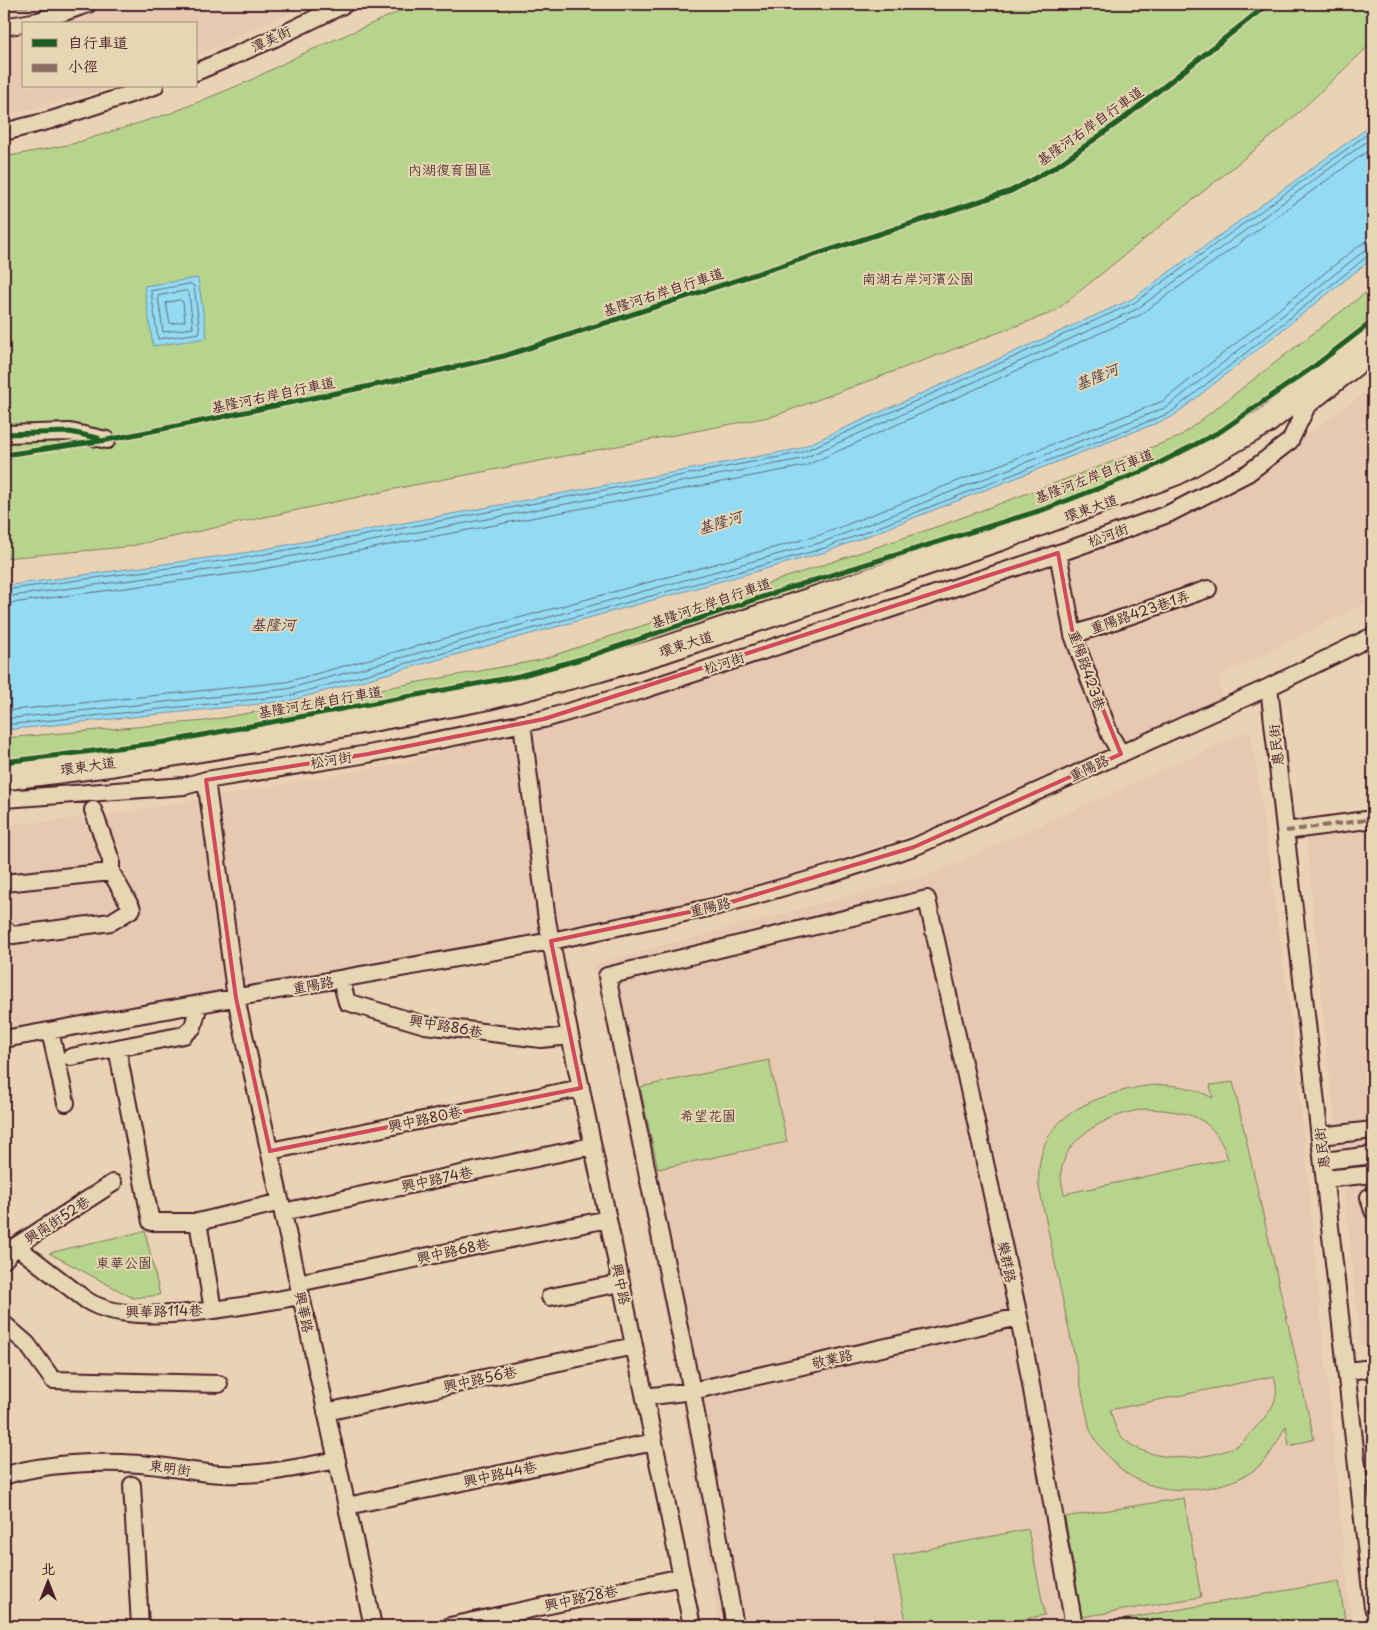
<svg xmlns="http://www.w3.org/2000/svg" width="1377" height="1630" font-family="'Playpen Sans','LXGW WenKai TC',sans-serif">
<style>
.built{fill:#e7c9b2}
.green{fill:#b7d48c;stroke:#807a5c;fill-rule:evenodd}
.water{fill:#92dbf3;stroke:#7590a3}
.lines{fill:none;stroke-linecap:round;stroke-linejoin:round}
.shore{stroke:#676a7b;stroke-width:1}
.minor-casing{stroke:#4a1f2b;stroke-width:20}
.highway-casing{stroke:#4a1f2b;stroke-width:29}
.minor{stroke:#e7d6b3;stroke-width:16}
.highway{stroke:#e7d6b3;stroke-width:25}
.quiet{stroke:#8d6e63;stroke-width:4;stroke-dasharray:8 4;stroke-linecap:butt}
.cycleway-casing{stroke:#e7d6b3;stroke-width:8}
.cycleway{stroke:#1b5e20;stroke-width:5}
.marked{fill:none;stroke:#d1495b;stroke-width:4;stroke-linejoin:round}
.labels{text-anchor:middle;stroke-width:4;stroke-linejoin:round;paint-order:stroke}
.street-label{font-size:14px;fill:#4a1f2b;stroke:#e7d6b3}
.park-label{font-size:14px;fill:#5a3a3a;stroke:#e7d6b3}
.water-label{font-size:15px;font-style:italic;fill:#553b49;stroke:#e7d6b3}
</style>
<rect width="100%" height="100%" fill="#ead3b5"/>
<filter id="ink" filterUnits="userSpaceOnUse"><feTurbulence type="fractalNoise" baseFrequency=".02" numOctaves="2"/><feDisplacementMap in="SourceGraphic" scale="10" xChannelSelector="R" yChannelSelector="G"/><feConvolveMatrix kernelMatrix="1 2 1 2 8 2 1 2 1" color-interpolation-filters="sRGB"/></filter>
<g filter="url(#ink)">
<path class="built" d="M4,4H308L196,56V24H24V86H112L94,93L4,116Z
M1373,386V600L1218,677L1223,700L958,819L760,886L335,980L227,997L4,1028V825L102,816L398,764L620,700L876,618L1211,486L1316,429Z
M1373,669V736L1367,672Z
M1251,730L1296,1054L1346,1573L1353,1626H719L680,1393L593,964L931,874Z
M1373,819V1345L1360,1346L1343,1178L1328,1066L1305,828Z"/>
<path class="green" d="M4,4H43C29,8 19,8 4,7Z
M413,4H1373V42L1283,127L1054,312L774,416L409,486L126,547L4,558V157L72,144L174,112L249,81L302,54L403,10Z
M1373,287V334L1264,408L1165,469L591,670L4,776V738L205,721L540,660L942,525L1179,437Z
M769,1060L787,1142L658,1169L640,1087Z
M1233,1082L1314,1439L1289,1446L1286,1426C1278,1440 1272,1454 1260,1465C1248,1477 1229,1483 1212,1487C1156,1497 1117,1480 1090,1430L1039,1187C1035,1135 1063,1110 1109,1095C1146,1083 1177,1079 1213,1098L1210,1085ZM1146,1109C1188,1111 1214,1115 1228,1159L1064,1194C1063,1188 1061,1181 1061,1175C1062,1135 1113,1113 1146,1109ZM1274,1376C1280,1397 1274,1407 1260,1423C1253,1430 1246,1440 1238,1445C1208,1463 1139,1464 1118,1432C1114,1426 1113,1417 1110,1410Z
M145,1231L160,1295L133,1298L49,1253L86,1244Z
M1184,1498L1201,1597L1082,1617L1065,1517Z
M1028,1529L1045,1615L989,1626H907L893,1556Z
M1339,1581L1346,1626H1086Z"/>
<path class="water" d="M1373,124V258L1172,417L826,552L289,701L4,730V586L244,553L798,449L1132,299Z
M198,278L207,338L153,346L144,286Z"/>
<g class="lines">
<path class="shore" d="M191,284L194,286L200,333L158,339L151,291Z
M186,291L189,293L193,328L163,332L158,296Z
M180,300L183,302L185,321L170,324L166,303Z
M4,590L244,558L800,453L1134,303L1373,130
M4,597L245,565L802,459L1137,309L1373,137
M4,604L247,572L805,466L1140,315L1373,147
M4,711L286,682L820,535L1163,401L1360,245L1366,242L1373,241
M4,719L287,689L823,542L1167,407L1364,251L1373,248
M4,725L288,696L825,548L1170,413L1368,256L1373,255"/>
<defs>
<path id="minor" d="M4,27L38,21L88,4
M196,72L275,38L345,4
M4,132L51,120L155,86
M4,434L70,432L107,440
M1058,553L1073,635L1110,735L1121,754
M1073,635L1208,589
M1269,687L1373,1608
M522,723L547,920L556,968L692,1626
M206,780L236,998L373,1626
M4,799L185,786L206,780L368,754L544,719L643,690L872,615L1068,550L1168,514L1248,473L1290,441L1307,406L1373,354
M1286,831L1373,819
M4,883L111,872
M4,929L13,935L111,922L132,909L111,872V860L93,810
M341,980L347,1002L425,1025L541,1039L570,1036
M50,1031L66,1103
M4,1039L551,941L718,906L840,871L914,847L1269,687L1373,636
M71,1057L117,1048
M1320,1136L1373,1130
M270,1151L581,1088
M1323,1161L1373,1155
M1325,1179L1373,1174
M1369,1197L1373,1211
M283,1212L592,1146
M198,1222H151L117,1048L184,1035L193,1027L199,1004
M16,1246L86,1300C133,1331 247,1304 301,1296
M4,1260L16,1246L113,1183
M298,1283L608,1219
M550,1297L621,1283
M213,1310L198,1222L281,1202
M4,1324L27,1344L53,1380L219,1384
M1347,1371L1373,1368
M645,1397L692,1391L1019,1317
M326,1412L634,1346
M4,1476C43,1463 99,1461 140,1464C168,1466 195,1473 223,1474C262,1476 299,1467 337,1460
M132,1485L140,1626
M347,1506L654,1442
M450,1626L682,1577
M735,1626L692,1391L607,976L927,899L1019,1317L1074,1626"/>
<path id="highway" d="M4,777L113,763L295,733L486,697L598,669L663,650L999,538L1176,472L1266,421L1373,336"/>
</defs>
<use href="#minor" class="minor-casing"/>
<use href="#highway" class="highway-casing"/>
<use href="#minor" class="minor"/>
<use href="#highway" class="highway"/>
<path class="quiet" d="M1286,831L1373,819
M1368,1156L1373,1155"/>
<defs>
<path id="cycleway" d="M4,434L70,432L98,438
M4,455L107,440L197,422L375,385L504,356L1011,191L1057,166L1123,119L1268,4
M4,762L165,742L519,676L581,659L786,589L1045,509L1146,470L1221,431L1316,365L1373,321"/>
</defs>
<use href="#cycleway" class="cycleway-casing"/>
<use href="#cycleway" class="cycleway"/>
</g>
</g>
<path class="marked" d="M1058,553L1073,635L1121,754L914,847L718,906L551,941L581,1088L270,1151L236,998L206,780L368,754L544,719Z"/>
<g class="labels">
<g class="street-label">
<text transform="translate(271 39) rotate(-25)" y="5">潭美街</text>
<text transform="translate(1090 126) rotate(-35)" y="5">基隆河右岸自行車道</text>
<text transform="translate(663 292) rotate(-18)" y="5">基隆河右岸自行車道</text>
<text transform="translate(273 395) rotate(-12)" y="5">基隆河右岸自行車道</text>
<text transform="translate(1094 476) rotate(-21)" y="5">基隆河左岸自行車道</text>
<text transform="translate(1091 508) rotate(-19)" y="5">環東大道</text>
<text transform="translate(1108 535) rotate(-20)" y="5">松河街</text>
<text transform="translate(711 603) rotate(-19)" y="5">基隆河左岸自行車道</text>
<text transform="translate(1140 612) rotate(-19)" y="5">重陽路423巷1弄</text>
<text transform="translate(686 644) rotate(-17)" y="5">環東大道</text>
<text transform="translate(724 663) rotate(-18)" y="5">松河街</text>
<text transform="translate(1087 670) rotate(71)" y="5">重陽路423巷</text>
<text transform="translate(320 702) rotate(-10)" y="5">基隆河左岸自行車道</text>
<text transform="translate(1276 745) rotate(-96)" y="5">惠民街</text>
<text transform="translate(331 760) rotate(-9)" y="5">松河街</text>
<text transform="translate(88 766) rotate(-8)" y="5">環東大道</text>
<text transform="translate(1089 768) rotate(-25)" y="5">重陽路</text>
<text transform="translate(710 907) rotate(-13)" y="5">重陽路</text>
<text transform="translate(313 985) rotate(-10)" y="5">重陽路</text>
<text transform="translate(446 1026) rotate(10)" y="5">興中路86巷</text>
<text transform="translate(425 1119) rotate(-12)" y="5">興中路80巷</text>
<text transform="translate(1322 1148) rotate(-97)" y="5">惠民街</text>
<text transform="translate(437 1179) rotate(-12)" y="5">興中路74巷</text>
<text transform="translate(57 1220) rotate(-33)" y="5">興南街52巷</text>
<text transform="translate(453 1251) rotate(-12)" y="5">興中路68巷</text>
<text transform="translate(1007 1262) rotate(78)" y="5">樂群路</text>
<text transform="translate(621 1284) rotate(78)" y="5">興中路</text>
<text transform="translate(164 1311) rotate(-1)" y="5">興華路114巷</text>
<text transform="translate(304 1312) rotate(78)" y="5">興華路</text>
<text transform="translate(832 1359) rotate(-13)" y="5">敬業路</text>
<text transform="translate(480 1379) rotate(-12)" y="5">興中路56巷</text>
<text transform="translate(170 1468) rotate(8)" y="5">東明街</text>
<text transform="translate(500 1474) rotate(-12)" y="5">興中路44巷</text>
<text transform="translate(581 1598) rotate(-12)" y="5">興中路28巷</text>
</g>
<g class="park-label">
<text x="450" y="175">內湖復育園區</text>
<text x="918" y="284">南湖右岸河濱公園</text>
<text x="708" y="1121">希望花園</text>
<text x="124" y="1268">東華公園</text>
</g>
<g class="water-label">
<text transform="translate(1097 377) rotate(-22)" y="5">基隆河</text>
<text transform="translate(720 523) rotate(-17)" y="5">基隆河</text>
<text x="273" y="630">基隆河</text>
</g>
</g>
<rect width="1377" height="1630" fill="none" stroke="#e7d6b3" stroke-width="20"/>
<rect x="10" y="10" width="1357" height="1610" fill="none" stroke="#4a1f2b" stroke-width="2" filter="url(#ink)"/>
<rect x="22" y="22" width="175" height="65" fill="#e7d6b3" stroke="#a88d7d"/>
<rect x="32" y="39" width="25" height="8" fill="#1b5e20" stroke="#a88d7d"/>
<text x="68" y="48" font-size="15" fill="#4a1f2b">自行車道</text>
<rect x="32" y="64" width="25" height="8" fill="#8d6e63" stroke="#a88d7d"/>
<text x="68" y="72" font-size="15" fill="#4a1f2b">小徑</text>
<g transform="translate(48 1582)" stroke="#e7d6b3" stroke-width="4" paint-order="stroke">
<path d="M0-4L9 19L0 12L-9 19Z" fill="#4a1f2b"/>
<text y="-8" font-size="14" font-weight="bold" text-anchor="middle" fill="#4a1f2b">北</text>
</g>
</svg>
